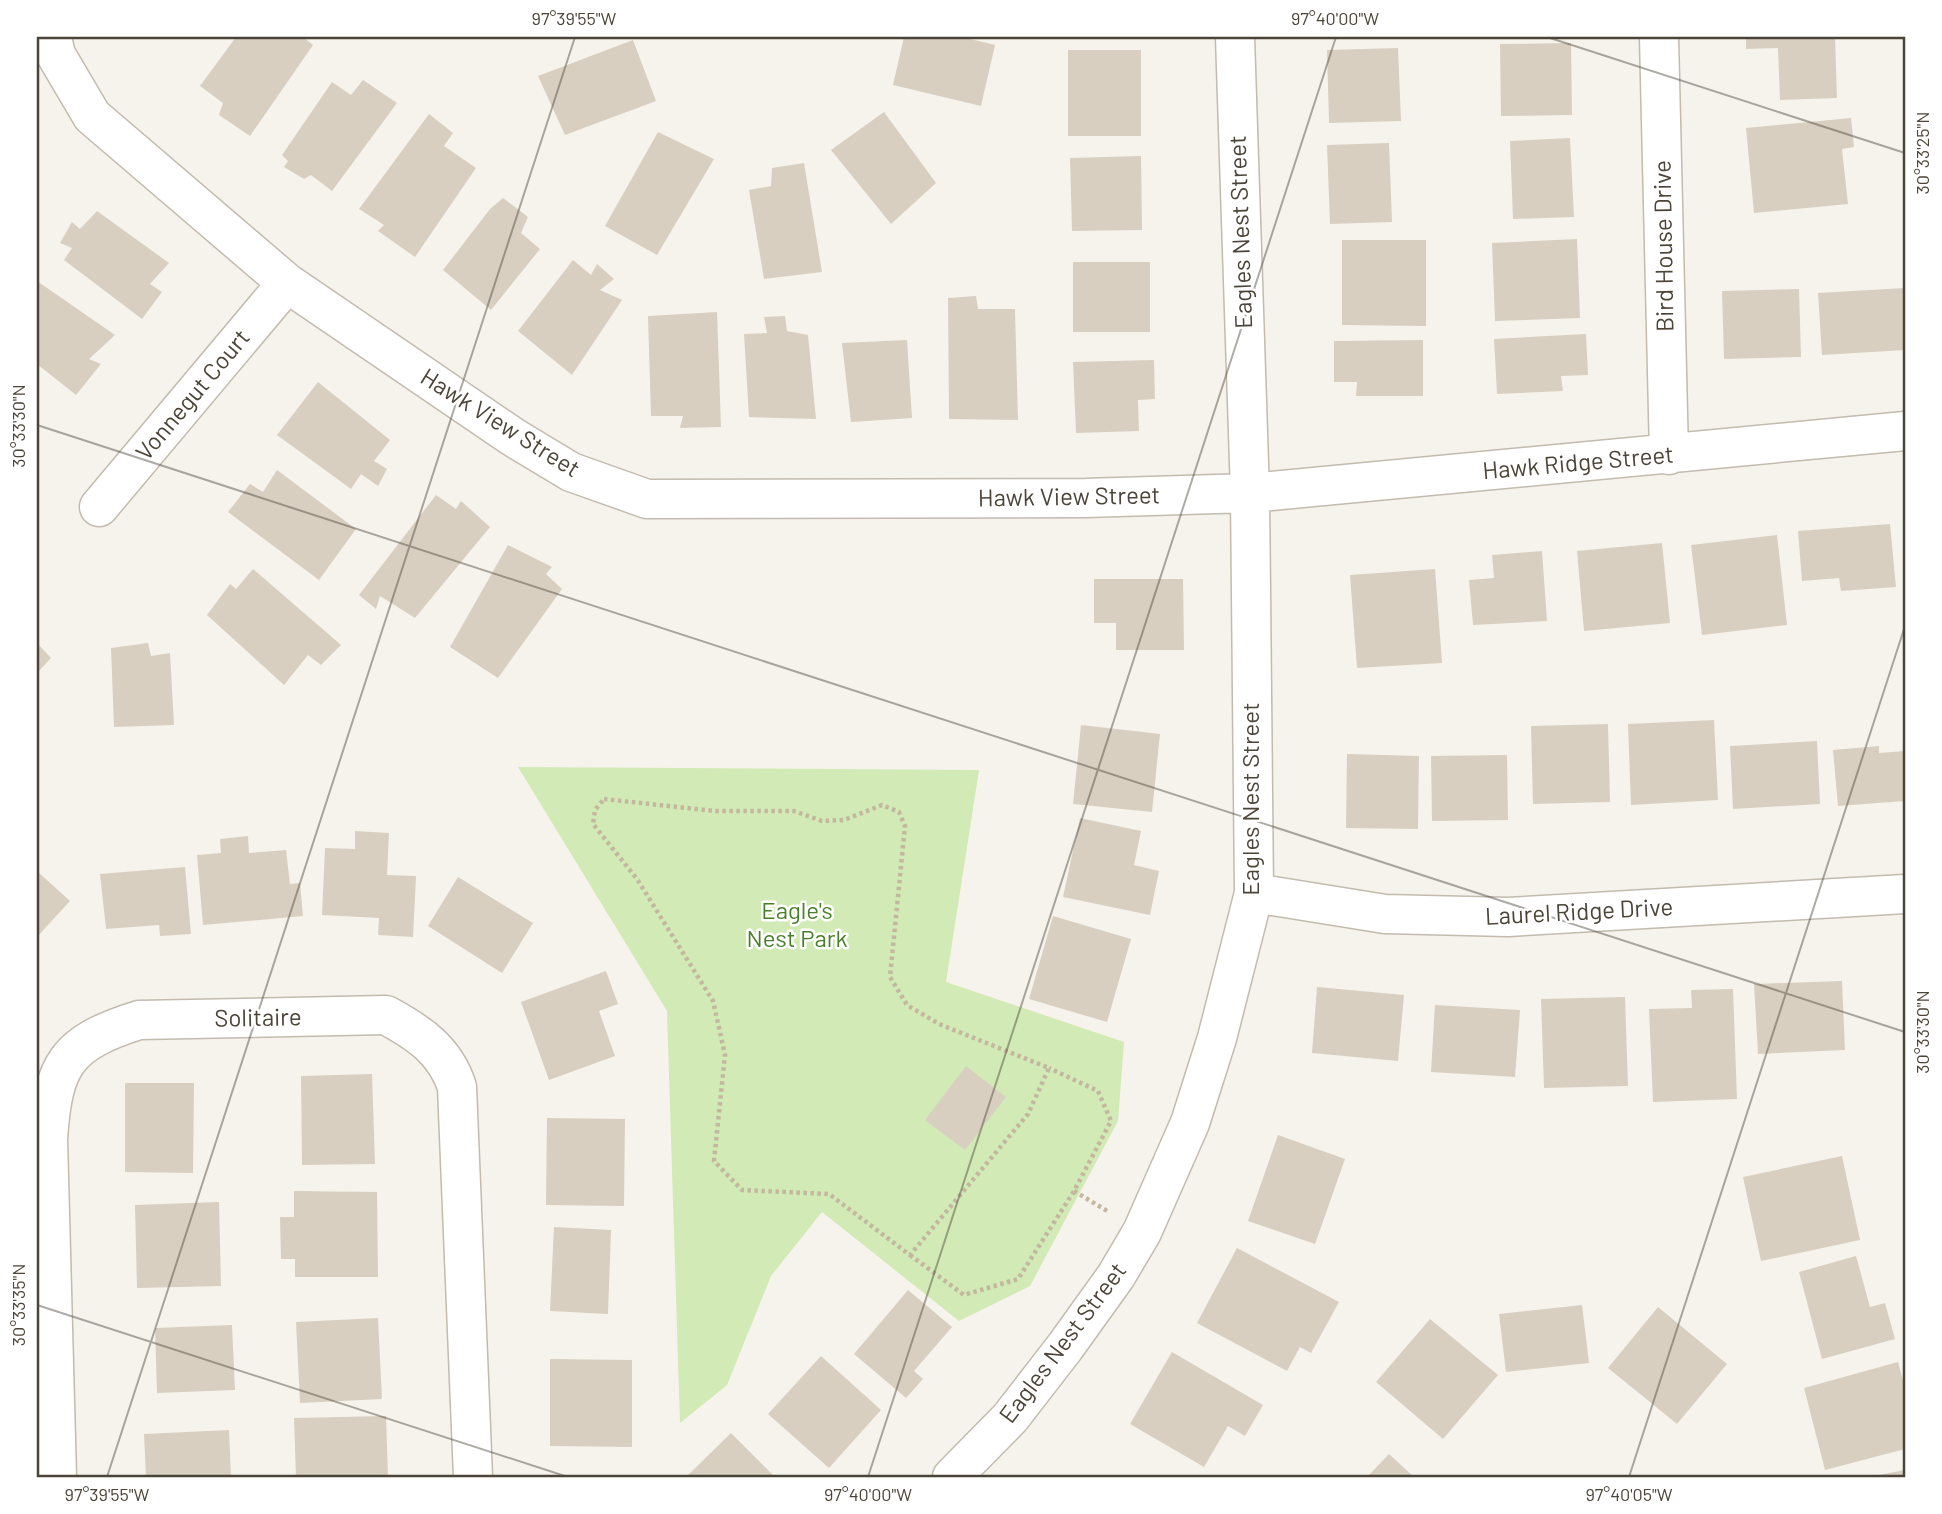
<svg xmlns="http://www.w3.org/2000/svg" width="1942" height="1514" font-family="Barlow,sans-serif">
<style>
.green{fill:#d2eab5}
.building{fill:#d8cfc1}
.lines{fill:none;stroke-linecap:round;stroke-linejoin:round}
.minor-casing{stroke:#c2bbae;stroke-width:41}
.path{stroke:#c4b79f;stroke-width:4.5;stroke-dasharray:3.5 3.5;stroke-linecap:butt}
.minor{stroke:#fff;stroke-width:38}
.ticks{fill:none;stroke:#4b4439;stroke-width:2;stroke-opacity:0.45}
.labels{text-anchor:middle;stroke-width:5;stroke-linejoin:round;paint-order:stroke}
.street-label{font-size:24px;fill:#4b4439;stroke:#fff}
.park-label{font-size:24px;fill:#4a7f2a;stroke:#fff}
.neatline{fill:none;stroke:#4b4439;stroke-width:2.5}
.ticks-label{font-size:18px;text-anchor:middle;fill:#4b4439}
</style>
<rect width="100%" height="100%" fill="#f6f3ec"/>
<path class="green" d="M518,767L979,770L946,982L1124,1042L1118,1121L1030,1286L959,1321L822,1212L771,1276L727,1385L680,1423L667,1011Z"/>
<path class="building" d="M236,37H303L313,45L250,136L219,115L223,103L200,86Z
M904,37H962L995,45L981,106L893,85Z
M1746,37H1835L1837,98L1780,100L1778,48L1746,49Z
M633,40L656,101L565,135L538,76Z
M1571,43L1572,115L1501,116L1500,44Z
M1398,48L1401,121L1329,123L1327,50Z
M1068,50H1141V136H1068Z
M363,80L397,103L332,191L311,175L304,179L284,167L288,161L282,155L332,82L351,95Z
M884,112L936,183L891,224L831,150Z
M429,114L453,133L444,146L476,168L415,257L378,231L384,225L359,209Z
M1851,118L1854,147L1842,149L1848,204L1754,213L1746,128Z
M658,132L714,159L657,255L605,226Z
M1570,138L1574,217L1513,219L1510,141Z
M1389,143L1392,222L1330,224L1327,145Z
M1141,156L1142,230L1072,231L1070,158Z
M804,163L822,272L764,279L749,190L771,186L772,168Z
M503,198L528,217L521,233L540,249L491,310L443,270L490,209Z
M97,211L169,263L150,284L162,292L142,319L64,260L72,248L60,243L72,222L80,229Z
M1577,239L1580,318L1495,321L1492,243Z
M1342,240H1426V326L1342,325Z
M573,260L591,275L597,264L614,279L600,290L622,300L572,375L518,331Z
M1073,262H1150V332H1073Z
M37,281L115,335L89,359L101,364L76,395L37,364Z
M1905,288V350L1822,355L1818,293Z
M1799,289L1801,357L1724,359L1722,291Z
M976,296L978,309H1015L1018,420L949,419L948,298Z
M717,312L721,427L680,428L683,416H651L648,316Z
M785,316L787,331L808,335L816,419L749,417L744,334L767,333L764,317Z
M1586,334L1588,375L1561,376L1563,391L1497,394L1494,339Z
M907,340L912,418L851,422L842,343Z
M1423,340V396H1356L1357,382H1334V341Z
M1154,360L1155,399L1138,400L1139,431L1076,433L1073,362Z
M318,382L390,440L374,461L387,469L378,486L361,474L351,489L277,435Z
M277,470L356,529L319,580L228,512L250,484L263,492Z
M436,495L456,509L461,501L490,527L415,618L380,596L376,609L359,595Z
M1890,524L1896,587L1841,591L1839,578L1802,581L1798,531Z
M1777,535L1787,625L1702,635L1691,545Z
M1662,543L1670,623L1584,631L1577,551Z
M508,545L552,567L546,574L562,589L498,678L450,647Z
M1542,551L1547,621L1473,625L1469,580L1494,578L1492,555Z
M253,569L341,645L321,665L308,655L284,685L207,615L230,584L236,589Z
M1435,569L1442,663L1357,668L1350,575Z
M1094,579H1183L1184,650H1116V623H1094Z
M37,643L51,658L37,673Z
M148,643L151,656L170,653L174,725L114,727L111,648Z
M1714,720L1718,800L1631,805L1628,724Z
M1608,724L1610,802L1533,804L1531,726Z
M1081,725L1160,734L1152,812L1073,804Z
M1817,741L1820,804L1733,809L1730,746Z
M1879,746V753L1905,751V801L1838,806L1833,750Z
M1347,754L1419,756L1418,829L1346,828Z
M1507,755L1508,820L1432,821L1431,756Z
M1080,818L1141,831L1134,865L1159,871L1150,915L1063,897Z
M355,831L389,833L387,875L416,876L413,937L378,935L379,918L322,915L325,848L355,849Z
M248,836L249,853L286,850L290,884L300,883L303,916L203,925L197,855L221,853L220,839Z
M185,867L191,934L160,936L159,925L106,929L100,874Z
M37,871L70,901L37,937Z
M458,877L533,923L502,973L428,926Z
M1053,916L1131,939L1107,1022L1029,999Z
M606,971L618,1004L599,1011L615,1056L549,1080L521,1002Z
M1842,981L1845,1050L1758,1054L1754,984Z
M1317,987L1404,995L1398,1061L1312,1053Z
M1733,989L1737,1099L1653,1102L1649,1009L1692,1008L1691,990Z
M1625,997L1628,1086L1544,1088L1541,999Z
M1435,1005L1520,1010L1515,1077L1431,1072Z
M966,1066L1006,1097L965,1150L925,1120Z
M372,1074L375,1164L302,1165L301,1076Z
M125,1083H194L193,1173L125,1172Z
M547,1118L625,1119L624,1206L546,1205Z
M1278,1135L1345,1159L1315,1244L1248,1221Z
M1842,1156L1860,1240L1761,1261L1743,1177Z
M294,1191L377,1192L378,1277H295V1259H281L280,1217H294Z
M219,1202L221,1286L137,1288L135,1205Z
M554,1227L611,1230L608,1314L550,1311Z
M1237,1248L1339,1302L1311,1353L1300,1347L1287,1371L1197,1323Z
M1856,1256L1870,1307L1885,1303L1895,1339L1822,1359L1799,1272Z
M908,1290L952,1327L914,1371L923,1379L906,1398L854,1354Z
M1582,1305L1589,1363L1506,1372L1499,1314Z
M1658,1307L1727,1364L1677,1424L1608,1368Z
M378,1318L382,1399L300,1403L296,1322Z
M1430,1319L1498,1375L1443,1439L1376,1382Z
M232,1325L235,1390L157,1393L155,1328Z
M1172,1352L1263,1405L1245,1436L1228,1426L1204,1467L1130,1424Z
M821,1356L881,1410L829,1468L768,1414Z
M550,1359L632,1360V1447L550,1446Z
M1898,1362L1905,1388V1449L1825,1470L1804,1388Z
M386,1416L388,1477H296L294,1418Z
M229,1430L231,1477H146L144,1434Z
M731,1433L775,1477H686Z
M1389,1454L1414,1477H1367Z
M1905,1470V1477H1873V1476Z"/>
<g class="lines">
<defs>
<path id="minor" d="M52,37L56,55L92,116L287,283L513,437L571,472L647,499L1085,498L1250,493L1905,431
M1659,37L1669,455
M99,507L287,283
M1254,893L1385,914L1508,917L1905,894
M57,1477L48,1139C53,1064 66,1043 139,1020L386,1015C419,1033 445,1050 457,1087L473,1477
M952,1477L1010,1418L1065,1347L1116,1276L1142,1232L1190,1123L1217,1038L1254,893L1250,493L1235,37"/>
</defs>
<use href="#minor" class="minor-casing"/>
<path class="path" d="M604,799L715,811H794L822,821L844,820L882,805L899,812L905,826L890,977L907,1005L939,1024L1049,1068L1028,1114L910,1255L829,1194L742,1190L714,1161L725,1055L713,1001L637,879L593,824L595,810Z
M1074,1191L1109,1212
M910,1255L964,1295L1018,1279L1074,1191L1111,1121L1098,1091L1049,1068"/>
<use href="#minor" class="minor"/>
</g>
<path class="ticks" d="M1547,37L1905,153M37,425L1905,1032M37,1305L568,1477M107,1477L575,37M868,1477L1336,37M1629,1477L1905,626"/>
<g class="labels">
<g class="street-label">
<text transform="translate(1241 232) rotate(-92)" y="8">Eagles Nest Street</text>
<text transform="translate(1664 246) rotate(-91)" y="8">Bird House Drive</text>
<text transform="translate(193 395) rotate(-50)" y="8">Vonnegut Court</text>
<text transform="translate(500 423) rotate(32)" y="8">Hawk View Street</text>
<text transform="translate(1578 463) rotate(-5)" y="8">Hawk Ridge Street</text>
<text transform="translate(1069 497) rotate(-1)" y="8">Hawk View Street</text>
<text transform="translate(1251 799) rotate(-90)" y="8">Eagles Nest Street</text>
<text transform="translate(1579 912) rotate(-3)" y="8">Laurel Ridge Drive</text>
<text transform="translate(258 1018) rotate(-1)" y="8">Solitaire</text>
<text transform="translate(1063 1343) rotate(-53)" y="8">Eagles Nest Street</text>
</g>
<g class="park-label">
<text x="797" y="919">Eagle's<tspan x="797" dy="28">Nest Park</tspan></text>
</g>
</g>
<rect width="1942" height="1514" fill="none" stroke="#ffffff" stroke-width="77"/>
<rect x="38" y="38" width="1866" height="1438" class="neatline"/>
<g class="ticks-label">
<text x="574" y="25">97°39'55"W</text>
<text x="1335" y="25">97°40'00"W</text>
<text transform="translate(1923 153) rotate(-90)" y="6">30°33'25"N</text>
<text transform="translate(19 426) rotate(-90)" y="6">30°33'30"N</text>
<text transform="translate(1923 1032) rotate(-90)" y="6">30°33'30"N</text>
<text transform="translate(19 1305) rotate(-90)" y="6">30°33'35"N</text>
<text x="107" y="1501">97°39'55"W</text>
<text x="868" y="1501">97°40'00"W</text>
<text x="1629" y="1501">97°40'05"W</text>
</g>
</svg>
